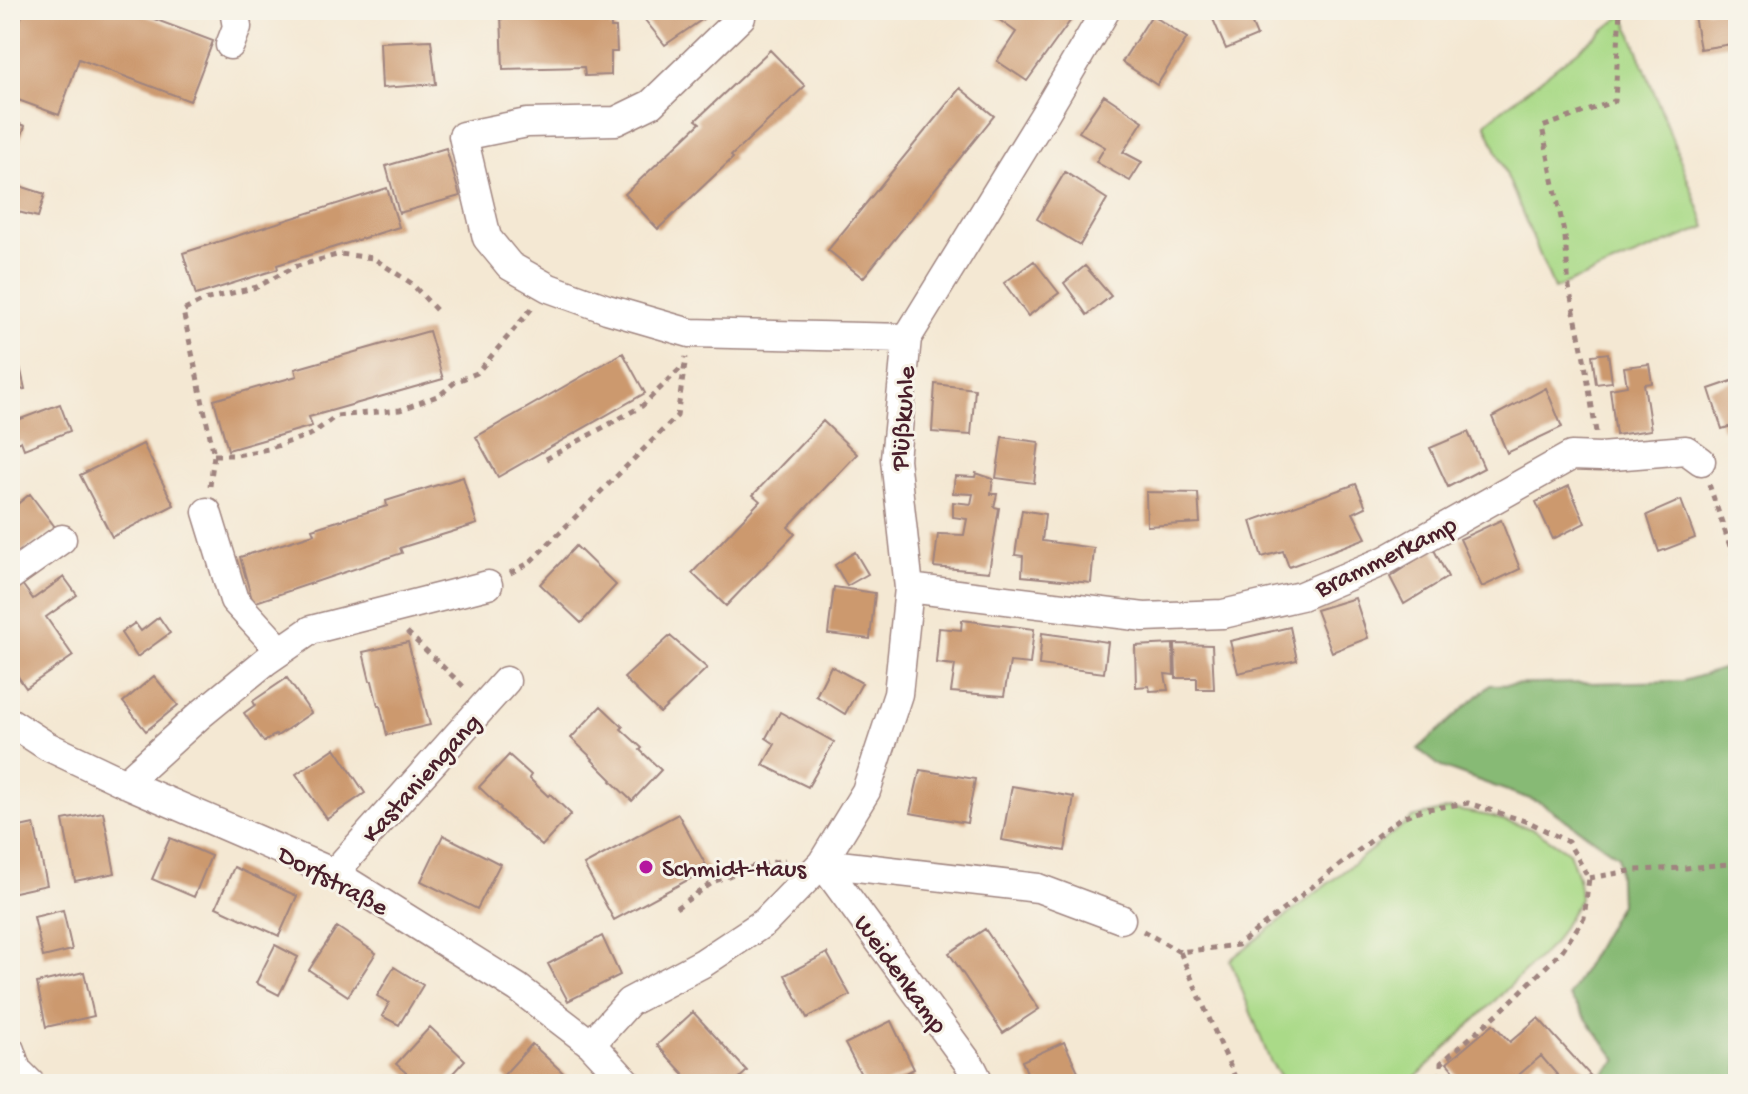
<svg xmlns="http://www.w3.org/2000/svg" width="1748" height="1094" font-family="'Gochi Hand',sans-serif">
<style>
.green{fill:#aada88;stroke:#7a7c5a;stroke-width:2}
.forest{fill:#87ba74;stroke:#686c50;stroke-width:2}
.building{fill:#cc996e}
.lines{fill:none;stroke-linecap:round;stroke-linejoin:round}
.minor-casing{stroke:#9f847f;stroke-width:31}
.path{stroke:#9f847f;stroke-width:5;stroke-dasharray:6 6;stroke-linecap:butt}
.minor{stroke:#fff;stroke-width:28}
.poi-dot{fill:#b5179e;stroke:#f7f3e8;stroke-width:3}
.labels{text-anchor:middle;stroke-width:6;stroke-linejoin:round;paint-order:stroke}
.street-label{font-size:26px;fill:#4a1f2b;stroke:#f7f3e8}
.poi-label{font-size:26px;fill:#4a1f2b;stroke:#f7f3e8;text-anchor:start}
</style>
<rect width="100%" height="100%" fill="#f7f3e8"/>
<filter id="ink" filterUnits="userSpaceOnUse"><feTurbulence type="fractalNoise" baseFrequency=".0125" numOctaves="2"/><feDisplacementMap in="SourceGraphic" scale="16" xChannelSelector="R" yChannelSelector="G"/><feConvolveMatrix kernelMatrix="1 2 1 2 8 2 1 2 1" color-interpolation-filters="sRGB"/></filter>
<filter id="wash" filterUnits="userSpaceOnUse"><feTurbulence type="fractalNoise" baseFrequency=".006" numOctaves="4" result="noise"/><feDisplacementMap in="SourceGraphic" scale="32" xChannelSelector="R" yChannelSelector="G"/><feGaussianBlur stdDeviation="1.8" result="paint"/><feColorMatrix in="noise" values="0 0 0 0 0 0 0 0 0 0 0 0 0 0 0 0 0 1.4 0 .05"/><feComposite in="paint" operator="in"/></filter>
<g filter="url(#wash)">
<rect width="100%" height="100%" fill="#f4e8d3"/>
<path class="green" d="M1624,14L1706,227L1554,289L1485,123Z
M1449,809L1490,816L1535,830L1569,852L1578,877L1580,898L1553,944L1409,1084H1286L1270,1061L1230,960L1412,818Z"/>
<path class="forest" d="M1738,664V1084H1594L1617,1060L1569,996L1620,904L1618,856L1541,803L1441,767L1418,749L1490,685L1683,681Z"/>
<g id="blocks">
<path class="building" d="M24,10H130L213,41L190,101L79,59L59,115L10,97V48Z
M250,10H275V17L250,16Z
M583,10H610L611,28H616L617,52H611V75L585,76L584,67L503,69L501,13L542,12V17L583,16Z
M637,10H716L665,45Z
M995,10H1024L1028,13L1030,10H1078L1027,81L997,61L1016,32L991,14Z
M1209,10H1246L1257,36L1226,49Z
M1693,10H1738V43L1700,49Z
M1152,15L1187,38L1157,85L1122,62Z
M431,40L436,84L382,88L380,42Z
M770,50L805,86L731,156L733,158L658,229L625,194L700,123L696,120Z
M960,88L994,116L863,278L828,250Z
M1104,95L1143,121L1123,152L1142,162L1130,181L1096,162L1105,147L1079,132Z
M10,120L25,126L12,163L10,162Z
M446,148L460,196L399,213L386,166Z
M1065,172L1107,199L1080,245L1037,219Z
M10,183L45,194L38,217L10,210Z
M387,188L399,227L277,265L278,269L196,295L183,253Z
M1034,261L1059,293L1028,316L1004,283Z
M1085,266L1111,296L1087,315L1064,283Z
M429,331L443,379L309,417L312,426L228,450L214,400L297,376L295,369Z
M623,353L645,393L498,477L476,437Z
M1608,353L1612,382L1596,384L1592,355Z
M19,362L25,389L10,392V363Z
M1649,364L1652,383L1644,384L1651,430L1616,435L1610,389L1627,386L1624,367Z
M1738,379V424L1722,429L1709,389Z
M935,384L975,389L971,435L932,432Z
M1546,388L1562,427L1507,453L1492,417Z
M60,404L70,431L24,449L21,441L10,447V423Z
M823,421L857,454L788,527L795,534L726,606L692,573L760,501L753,495Z
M1468,432L1484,468L1448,487L1430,448Z
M1002,437L1039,442L1034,483L996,478Z
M143,444L174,505L112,537L80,475Z
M976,473L993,479L991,494H997L994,507L999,508L989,572L934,567L938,534L964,535L967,519L953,517V502L971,504L973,494L953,493L955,476L975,477Z
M463,477L477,524L400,548L402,553L253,603L240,557L314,534L312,529L387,506L386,501Z
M1356,484L1366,507L1353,513L1366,538L1289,567L1283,551L1262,557L1251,521Z
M1569,486L1585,523L1553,539L1536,502Z
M1146,492L1198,493L1200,523L1147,526Z
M30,494L55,527L10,561V510Z
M1681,500L1695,538L1659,552L1647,515Z
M1022,510L1045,514L1042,541L1094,548L1091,583L1022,576L1023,556L1015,555Z
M1501,520L1520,569L1482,587L1460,539Z
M576,546L616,585L581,623L540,584Z
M1433,548L1448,577L1404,604L1390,577Z
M855,552L868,574L847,586L835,565Z
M64,577L77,595L46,617L73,656L26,688L10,665V592L22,584L33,599Z
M834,587L875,593L870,639L828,634Z
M1355,598L1368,638L1332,652L1316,610Z
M159,617L170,633L137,657L121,633L135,623L141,631Z
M962,620L1034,629L1030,664L1010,662L1004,696L951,692L955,665L936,663L939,628L961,630Z
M1290,627L1297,660L1238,673L1230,641Z
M1042,633L1108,642L1104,673L1039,665Z
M670,636L707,668L660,713L624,678Z
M408,642L430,725L387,735L380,706H378L372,681H370L363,652Z
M1173,644L1174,675L1165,674L1168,690L1150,691L1149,686L1136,687L1135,646Z
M1175,644L1212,645L1214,689H1197V678H1176Z
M831,666L862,683L845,714L816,696Z
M154,676L178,705L146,731L123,702Z
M287,678L311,713L277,736L276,734L264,742L244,713L255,705L253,701Z
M601,706L623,727L621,729L642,748L640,750L661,770L632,801L611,781L612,780L592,760L593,759L571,738Z
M780,712L834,742L808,787L763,765L775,744L766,738Z
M335,748L365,793L327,819L296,774Z
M509,755L531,775L529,778L548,796L550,794L571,814L542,846L500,809L501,808L479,787Z
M920,770L975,779L967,823L910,813Z
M1012,786L1074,797L1065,851L1002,840Z
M103,812L115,873L75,881L63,820Z
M678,814L708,869L614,920L584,865Z
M34,824L47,885L10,893V829Z
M443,835L500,864L477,909L421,881Z
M170,838L211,856L194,897L152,879Z
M234,867L297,896L279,936L216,907Z
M63,910L72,950L43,957L34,917Z
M337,927L376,953L348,996L309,970Z
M985,929L1039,1009L1003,1033L949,953Z
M602,936L620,975L568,1001L548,964Z
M275,945L298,957L279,995L256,983Z
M827,953L850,995L807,1018L785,975Z
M394,967L423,985L399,1025L382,1016L389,1003L377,996Z
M84,972L94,1016L46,1027L37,983Z
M693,1012L747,1071L733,1084H693L657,1045Z
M1538,1018L1590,1075L1578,1084H1565L1541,1056L1508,1084H1465L1447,1063L1493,1024L1510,1042Z
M891,1021L914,1069L886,1084H866L845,1044Z
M430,1027L465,1060L443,1084H405L411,1077L396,1064Z
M1064,1042L1084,1084H1032L1022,1061Z
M532,1044L559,1069L575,1084H512L503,1076Z
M912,1073L918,1084H891Z"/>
</g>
</g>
<g filter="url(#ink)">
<use href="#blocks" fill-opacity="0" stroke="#9f847f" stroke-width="2"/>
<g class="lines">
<defs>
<path id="minor" d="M741,17L651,104L616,121L527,123L463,136L487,238L510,266L549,288L607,309L690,333L907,338
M230,45L237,27L234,10
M207,512L234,600L280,650
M10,576L62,539
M909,588L1144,617L1223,614L1301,596L1386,560L1571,456L1600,457L1686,450L1701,461
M10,722L47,746L125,783L334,873L518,988L591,1044L628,1084
M125,783L200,715L266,661L311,630L488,585
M822,863L1038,888L1121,919
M822,863L972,1068L980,1084
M334,873L506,681
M591,1044L629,1002L703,963L765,922L822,863L866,791L898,694L909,588L895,459L907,338L1046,112L1106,10
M10,1050L17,1070L31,1084"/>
</defs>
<use href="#minor" class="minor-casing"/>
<path class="path" d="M1596,432L1584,358L1569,288L1565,237L1542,127L1615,101L1620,10
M214,455H237L268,449L312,434L336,416L400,410L440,395L455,382L477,373L533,307
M546,459L642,406L684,365
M1709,484L1738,570
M210,486L214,455L183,311L204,300L257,287L294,267L340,254L373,258L411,283L439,313
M510,573L529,563L677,416L686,357
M407,632L466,689
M1589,878L1636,870L1686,868L1738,863
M676,908L715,881L755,866L785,860
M1143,931L1180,952L1238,945L1400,818L1421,810L1468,803L1531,823L1568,842L1589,878L1584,918L1561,952L1502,1010L1441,1063V1073L1429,1084
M1180,952L1238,1084"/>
<use href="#minor" class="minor"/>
</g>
</g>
<circle class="poi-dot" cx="646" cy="867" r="8"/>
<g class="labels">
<g class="street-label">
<text transform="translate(901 418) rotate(-86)" y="9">Plüßkuhle</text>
<text transform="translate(1385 555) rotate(-26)" y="9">Brammerkamp</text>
<text transform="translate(420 777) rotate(-48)" y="9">Kastaniengang</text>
<text transform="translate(334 879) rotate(28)" y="9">Dorfstraße</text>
<text transform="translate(902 973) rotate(54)" y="9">Weidenkamp</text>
</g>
<g class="poi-label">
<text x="662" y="876">Schmidt-Haus</text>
</g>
</g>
<rect width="1748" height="1094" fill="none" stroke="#f7f3e8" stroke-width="40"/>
</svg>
